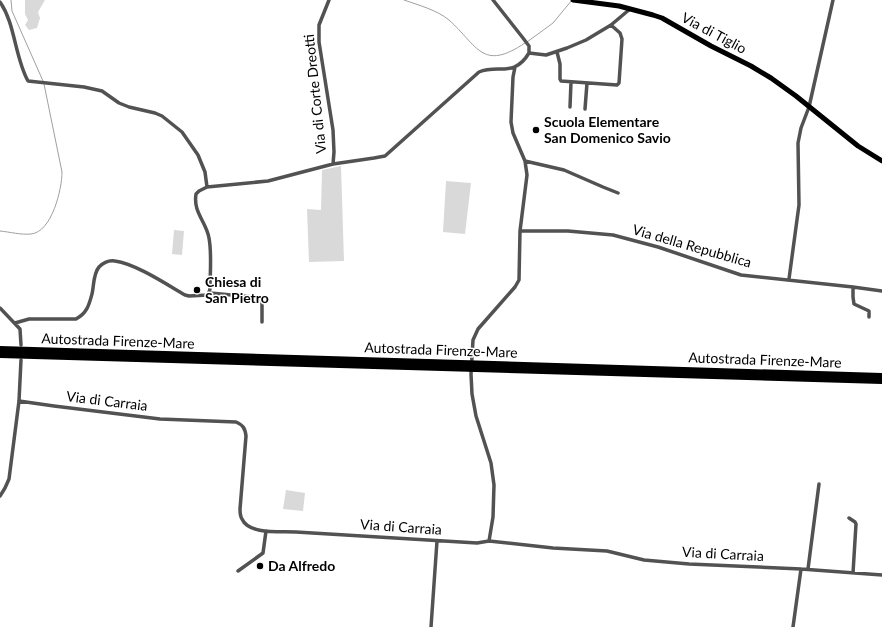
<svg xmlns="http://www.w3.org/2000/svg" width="882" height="627" font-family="Lato,sans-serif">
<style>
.green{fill:#d9d9d9}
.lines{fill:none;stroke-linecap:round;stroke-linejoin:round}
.stream{stroke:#a0a0a0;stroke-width:1}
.minor{stroke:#525252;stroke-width:3.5}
.primary{stroke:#000;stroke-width:5}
.motorway{stroke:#000;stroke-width:6}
.poi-dot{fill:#000;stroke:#fff;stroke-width:1.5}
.labels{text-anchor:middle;stroke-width:3;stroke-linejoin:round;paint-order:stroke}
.street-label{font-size:14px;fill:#000;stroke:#fff}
.poi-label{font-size:14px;font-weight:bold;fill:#000;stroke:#fff;text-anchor:start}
</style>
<rect width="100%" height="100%" fill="#fff"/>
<path class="green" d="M25,0H45L38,12L40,18L37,28L29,30L25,25L28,20L25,14Z
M341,166L344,261L309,262L307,209L321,210L322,170Z
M446,181L471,183L465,234L443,232Z
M174,230L184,231L182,255L172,254Z
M286,490L305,493L303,511L283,509Z"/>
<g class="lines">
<path class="stream" d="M11,0L12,11L43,81
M404,0C418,5 437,10 449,20C478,46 482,72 525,43
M527,42L553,23L572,0
M0,231C10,232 21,235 31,234C52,232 62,189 62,172L44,84"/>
<path class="minor" d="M329,0L319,25V42L333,130L334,152L333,164
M493,0L523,38L529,46V53
M0,2C15,23 15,58 28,81L84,87L102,91L119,103L129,107L155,113L162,116L182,132L198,155L205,172L207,187
M557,52L560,64V79L561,81L617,85L619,83L622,39L620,33L611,25
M529,53L546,55L567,48L586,40L611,25L630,9
M570,107L571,82
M585,109L587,83
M525,161L564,170L603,187L618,193
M520,231H568L613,235L658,247L741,275L853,287L882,291
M789,279L799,205L798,143L801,128L809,107L833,0
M853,287V297L854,304L869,311V317
M210,293L253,297L262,301V322
M0,308L20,329L21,345
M15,323L29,319H76C87,313 89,305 92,294C94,286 93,274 99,267C103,263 109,260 115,261C136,264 166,284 185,295L189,296L208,295L210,289C210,273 212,254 209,238C206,221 193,213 196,194L199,191L207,187L268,181L333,164L374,158L385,156L479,72C498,64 514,78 529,53
M19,401L54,406L160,419L236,422C243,425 245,428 246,436L240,509C240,512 240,516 242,519C249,535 281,531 296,532L477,543L489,541L553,548L607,551L644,560L689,564L801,569L882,575
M0,496L5,488L9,479L19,401L21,360
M849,518L855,522L856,524L853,573
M489,541L493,517L494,485L491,463L476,416L472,394L471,374L473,340L478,329L515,287L519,280L520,231L527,175L525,161L513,133L511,122L513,77L515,67
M808,569L819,484
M238,571L263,553L266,531
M431,627L437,541
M793,627L801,569"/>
<path class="primary" d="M573,0L619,6L653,15L662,18L711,46L751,66L771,78L796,96L858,146L882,161"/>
<path class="motorway" d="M0,349L882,376
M0,355L882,381"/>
</g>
<g class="poi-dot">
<circle cx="536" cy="130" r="4"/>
<circle cx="197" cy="290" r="4"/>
<circle cx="260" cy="566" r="4"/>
</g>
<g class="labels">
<g class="street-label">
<text transform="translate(714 33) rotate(28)" y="5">Via di Tiglio</text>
<text transform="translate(315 94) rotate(-96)" y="5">Via di Corte Dreotti</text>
<text transform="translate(692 246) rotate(16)" y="5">Via della Repubblica</text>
<text transform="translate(118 341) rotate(2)" y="5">Autostrada Firenze-Mare</text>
<text transform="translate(441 350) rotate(2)" y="5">Autostrada Firenze-Mare</text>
<text transform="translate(765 360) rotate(2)" y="5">Autostrada Firenze-Mare</text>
<text transform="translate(107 401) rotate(7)" y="5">Via di Carraia</text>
<text transform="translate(401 527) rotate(4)" y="5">Via di Carraia</text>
<text transform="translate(723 554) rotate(3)" y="5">Via di Carraia</text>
</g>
<g class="poi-label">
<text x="544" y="127">Scuola Elementare<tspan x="544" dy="16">San Domenico Savio</tspan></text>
<text x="205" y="287">Chiesa di<tspan x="205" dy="16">San Pietro</tspan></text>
<text x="268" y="571">Da Alfredo</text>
</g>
</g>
</svg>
